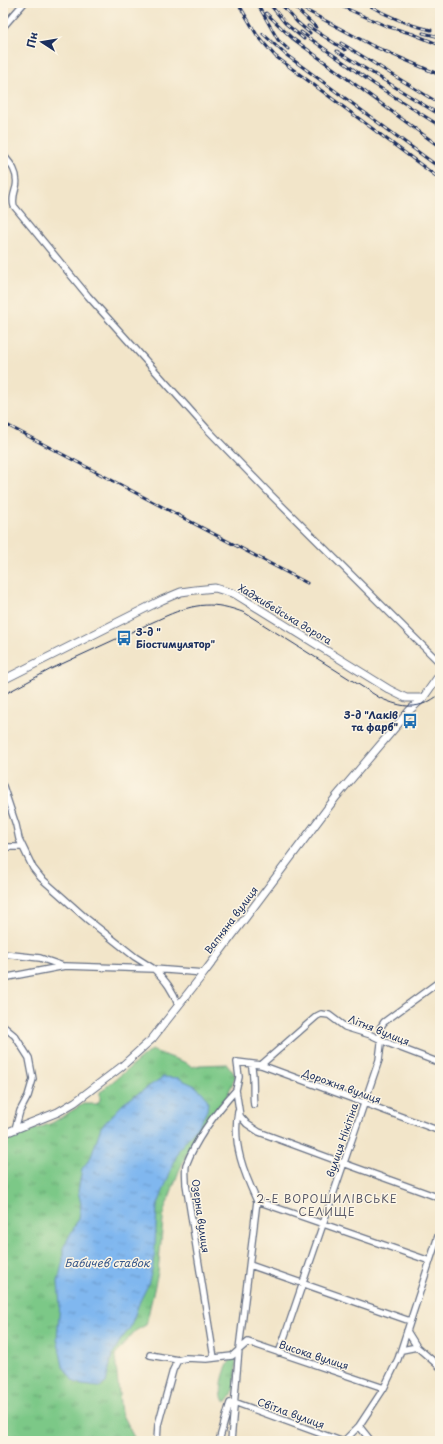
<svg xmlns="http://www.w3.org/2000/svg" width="443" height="1444" font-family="'Playpen Sans',sans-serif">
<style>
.grass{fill:url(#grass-tufts);stroke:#4c7c72}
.water{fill:url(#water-ripples);stroke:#4e73a6}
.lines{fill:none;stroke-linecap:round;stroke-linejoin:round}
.minor-casing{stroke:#666f83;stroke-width:8}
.tertiary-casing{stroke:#666f83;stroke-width:9}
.minor{stroke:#fff;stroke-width:5.5}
.tertiary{stroke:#fff;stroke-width:7}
.tram{stroke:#1b2f5e;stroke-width:1}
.rail-casing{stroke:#1b2f5e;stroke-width:3}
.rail{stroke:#fcf5e5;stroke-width:1.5;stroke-dasharray:4.5;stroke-linecap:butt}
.labels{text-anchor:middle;stroke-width:3;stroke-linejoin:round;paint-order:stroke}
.street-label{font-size:10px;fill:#1b2f5e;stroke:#fcf5e5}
.poi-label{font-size:10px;font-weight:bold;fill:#1b2f5e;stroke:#fcf5e5;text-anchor:start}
.neighbourhood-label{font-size:11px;letter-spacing:1px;fill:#585866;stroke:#fcf5e5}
.water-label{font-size:11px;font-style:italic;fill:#39588a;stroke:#fcf5e5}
</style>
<defs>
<pattern id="grass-tufts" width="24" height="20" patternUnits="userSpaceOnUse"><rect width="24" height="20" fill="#7cc887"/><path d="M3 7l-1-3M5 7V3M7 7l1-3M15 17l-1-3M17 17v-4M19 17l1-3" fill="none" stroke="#65a372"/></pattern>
<pattern id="water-ripples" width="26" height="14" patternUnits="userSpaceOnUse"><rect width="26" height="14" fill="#80b7ef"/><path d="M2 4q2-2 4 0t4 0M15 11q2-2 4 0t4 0" fill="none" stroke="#6895c5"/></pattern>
</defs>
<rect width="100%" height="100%" fill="#fcf5e5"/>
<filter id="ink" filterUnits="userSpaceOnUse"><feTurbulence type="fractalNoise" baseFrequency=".025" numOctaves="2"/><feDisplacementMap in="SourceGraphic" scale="8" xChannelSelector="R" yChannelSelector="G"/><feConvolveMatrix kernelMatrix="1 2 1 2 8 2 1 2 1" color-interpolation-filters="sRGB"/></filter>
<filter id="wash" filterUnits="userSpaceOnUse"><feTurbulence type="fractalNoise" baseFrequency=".012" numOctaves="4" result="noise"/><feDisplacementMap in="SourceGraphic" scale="16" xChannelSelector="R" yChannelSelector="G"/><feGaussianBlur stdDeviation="0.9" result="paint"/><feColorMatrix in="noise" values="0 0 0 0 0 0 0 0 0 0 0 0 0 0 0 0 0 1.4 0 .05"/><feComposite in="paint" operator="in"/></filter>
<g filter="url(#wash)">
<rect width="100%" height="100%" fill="#f2e5c9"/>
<path class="grass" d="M151,1050L187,1063L192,1067L200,1065L227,1064L236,1076L225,1100L200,1126L179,1171L164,1211L158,1272L146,1325L135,1331L115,1355L121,1413L136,1441H3V1141L52,1123L83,1104H97L100,1100V1092Z
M232,1358L236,1359C236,1370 236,1393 228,1401H224C217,1392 225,1366 232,1358Z"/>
<path class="water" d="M163,1077L178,1078L195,1086L203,1093L208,1101L207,1110L201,1122L179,1149L157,1207L154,1262L148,1285L140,1301L130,1328L120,1341L112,1355L106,1383L99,1387L82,1385L73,1381L63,1366L57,1338L60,1304L58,1282L63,1260V1248L79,1218L81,1204L78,1191L82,1169L91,1157L101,1127L124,1103Z"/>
</g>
<g filter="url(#ink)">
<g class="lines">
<defs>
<path id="minor" d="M3,27L24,3
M3,155C11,164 19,173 16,187C14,194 12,199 14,206L88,296L208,430L271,495L440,663
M3,786L16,825L19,839L33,868L41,878L87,919L135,957L154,969L204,973
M3,847H22
M3,954L40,958L63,966
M3,978L65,966L154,969C166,981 173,990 178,1005
M3,1026L15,1036L29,1058L33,1079L28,1096L20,1111L15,1129
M251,1064C255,1077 252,1091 254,1105
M261,1065L317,1016L321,1014L329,1015L345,1027L371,1035L390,1044L440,1063
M440,1131L261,1065L237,1062L239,1077L236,1090L240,1116L247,1124L259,1132L343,1163L440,1198
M257,1201L430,1261
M250,1265L410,1321
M407,1331L417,1347
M402,1350L417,1347L440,1367
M279,1353L379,1060L381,1044L380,1028L384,1022L440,981
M150,1355L178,1360L186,1358L207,1359L232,1356L248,1342L384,1388
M214,1358L186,1184C186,1178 185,1171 186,1165C196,1139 218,1110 236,1090
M359,1426L371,1441
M157,1441L158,1425L173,1370L178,1360
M219,1441L229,1406L230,1403L234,1402L341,1441
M231,1441L239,1349L257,1201C244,1173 232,1144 238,1112
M344,1441L359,1426L384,1388L398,1359L440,1230"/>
<path id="tertiary" d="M3,680L162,600L181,592L195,590L215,588L235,594L390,690L406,698H423
M3,1134L58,1112L75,1102L121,1067L152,1039L204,973L336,797L410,710L423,698L440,674"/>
</defs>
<use href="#minor" class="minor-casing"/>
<use href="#tertiary" class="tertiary-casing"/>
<use href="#minor" class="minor"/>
<use href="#tertiary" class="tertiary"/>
<path class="tram" d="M3,695L53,668L166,616C196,603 214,601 245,613L380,698C403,708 419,711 440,694"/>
<defs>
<path id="rail" d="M238,3L257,35L275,56L440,179
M257,3L278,40L288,49
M269,3L285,23L304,39
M280,3L297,22L310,33
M290,3L316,27
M334,3L386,26L413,34L440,45
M365,3C385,15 407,25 431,30
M298,6L373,46L440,75
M266,13L292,38L440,147
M308,26L345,50
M301,32L374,84L440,126
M423,33L440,37
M263,34L285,54L440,168
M341,43L440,104
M337,51L440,115
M3,423L307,583"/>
</defs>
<use href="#rail" class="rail-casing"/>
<use href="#rail" class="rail"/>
</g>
</g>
<defs>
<symbol id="bus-bare" viewBox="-9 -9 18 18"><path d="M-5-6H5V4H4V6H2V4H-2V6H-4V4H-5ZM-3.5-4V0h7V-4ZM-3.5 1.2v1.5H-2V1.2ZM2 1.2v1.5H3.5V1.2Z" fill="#1f6fb2" stroke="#fcf5e5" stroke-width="2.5" paint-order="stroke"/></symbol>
</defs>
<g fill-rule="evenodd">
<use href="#bus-bare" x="113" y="627" width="22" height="22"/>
<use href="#bus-bare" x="399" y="710" width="22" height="22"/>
</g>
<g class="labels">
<g class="street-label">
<text transform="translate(285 614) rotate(31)" y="4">Хаджибейська дорога</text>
<text transform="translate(231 920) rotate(-53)" y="4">Вапняна вулиця</text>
<text transform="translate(379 1030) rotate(22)" y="4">Літня вулиця</text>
<text transform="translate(342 1086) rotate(20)" y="4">Дорожня вулиця</text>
<text transform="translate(342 1140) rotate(-71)" y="4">вулиця Нікітіна</text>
<text transform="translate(201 1216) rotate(82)" y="4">Озерна вулиця</text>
<text transform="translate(314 1355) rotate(18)" y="4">Висока вулиця</text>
<text transform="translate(291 1413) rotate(20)" y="4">Світла вулиця</text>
</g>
<g class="poi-label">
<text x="136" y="636">З-д "<tspan x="136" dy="12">Біостимулятор"</tspan></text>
<text x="398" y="719" text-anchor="end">З-д "Лаків<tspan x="398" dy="12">та фарб"</tspan></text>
</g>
<g class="neighbourhood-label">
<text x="327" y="1203">2-Е ВОРОШИЛІВСЬКЕ<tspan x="327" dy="13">СЕЛИЩЕ</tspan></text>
</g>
<g class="water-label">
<text x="107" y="1267">Бабичев ставок</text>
</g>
</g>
<rect width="443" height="1444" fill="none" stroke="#fcf5e5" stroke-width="16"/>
<g transform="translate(42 42) rotate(282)" stroke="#fcf5e5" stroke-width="3" paint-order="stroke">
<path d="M0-3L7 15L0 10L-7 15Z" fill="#1b2f5e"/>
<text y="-6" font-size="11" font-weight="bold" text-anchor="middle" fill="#1b2f5e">Пн</text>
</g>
</svg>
